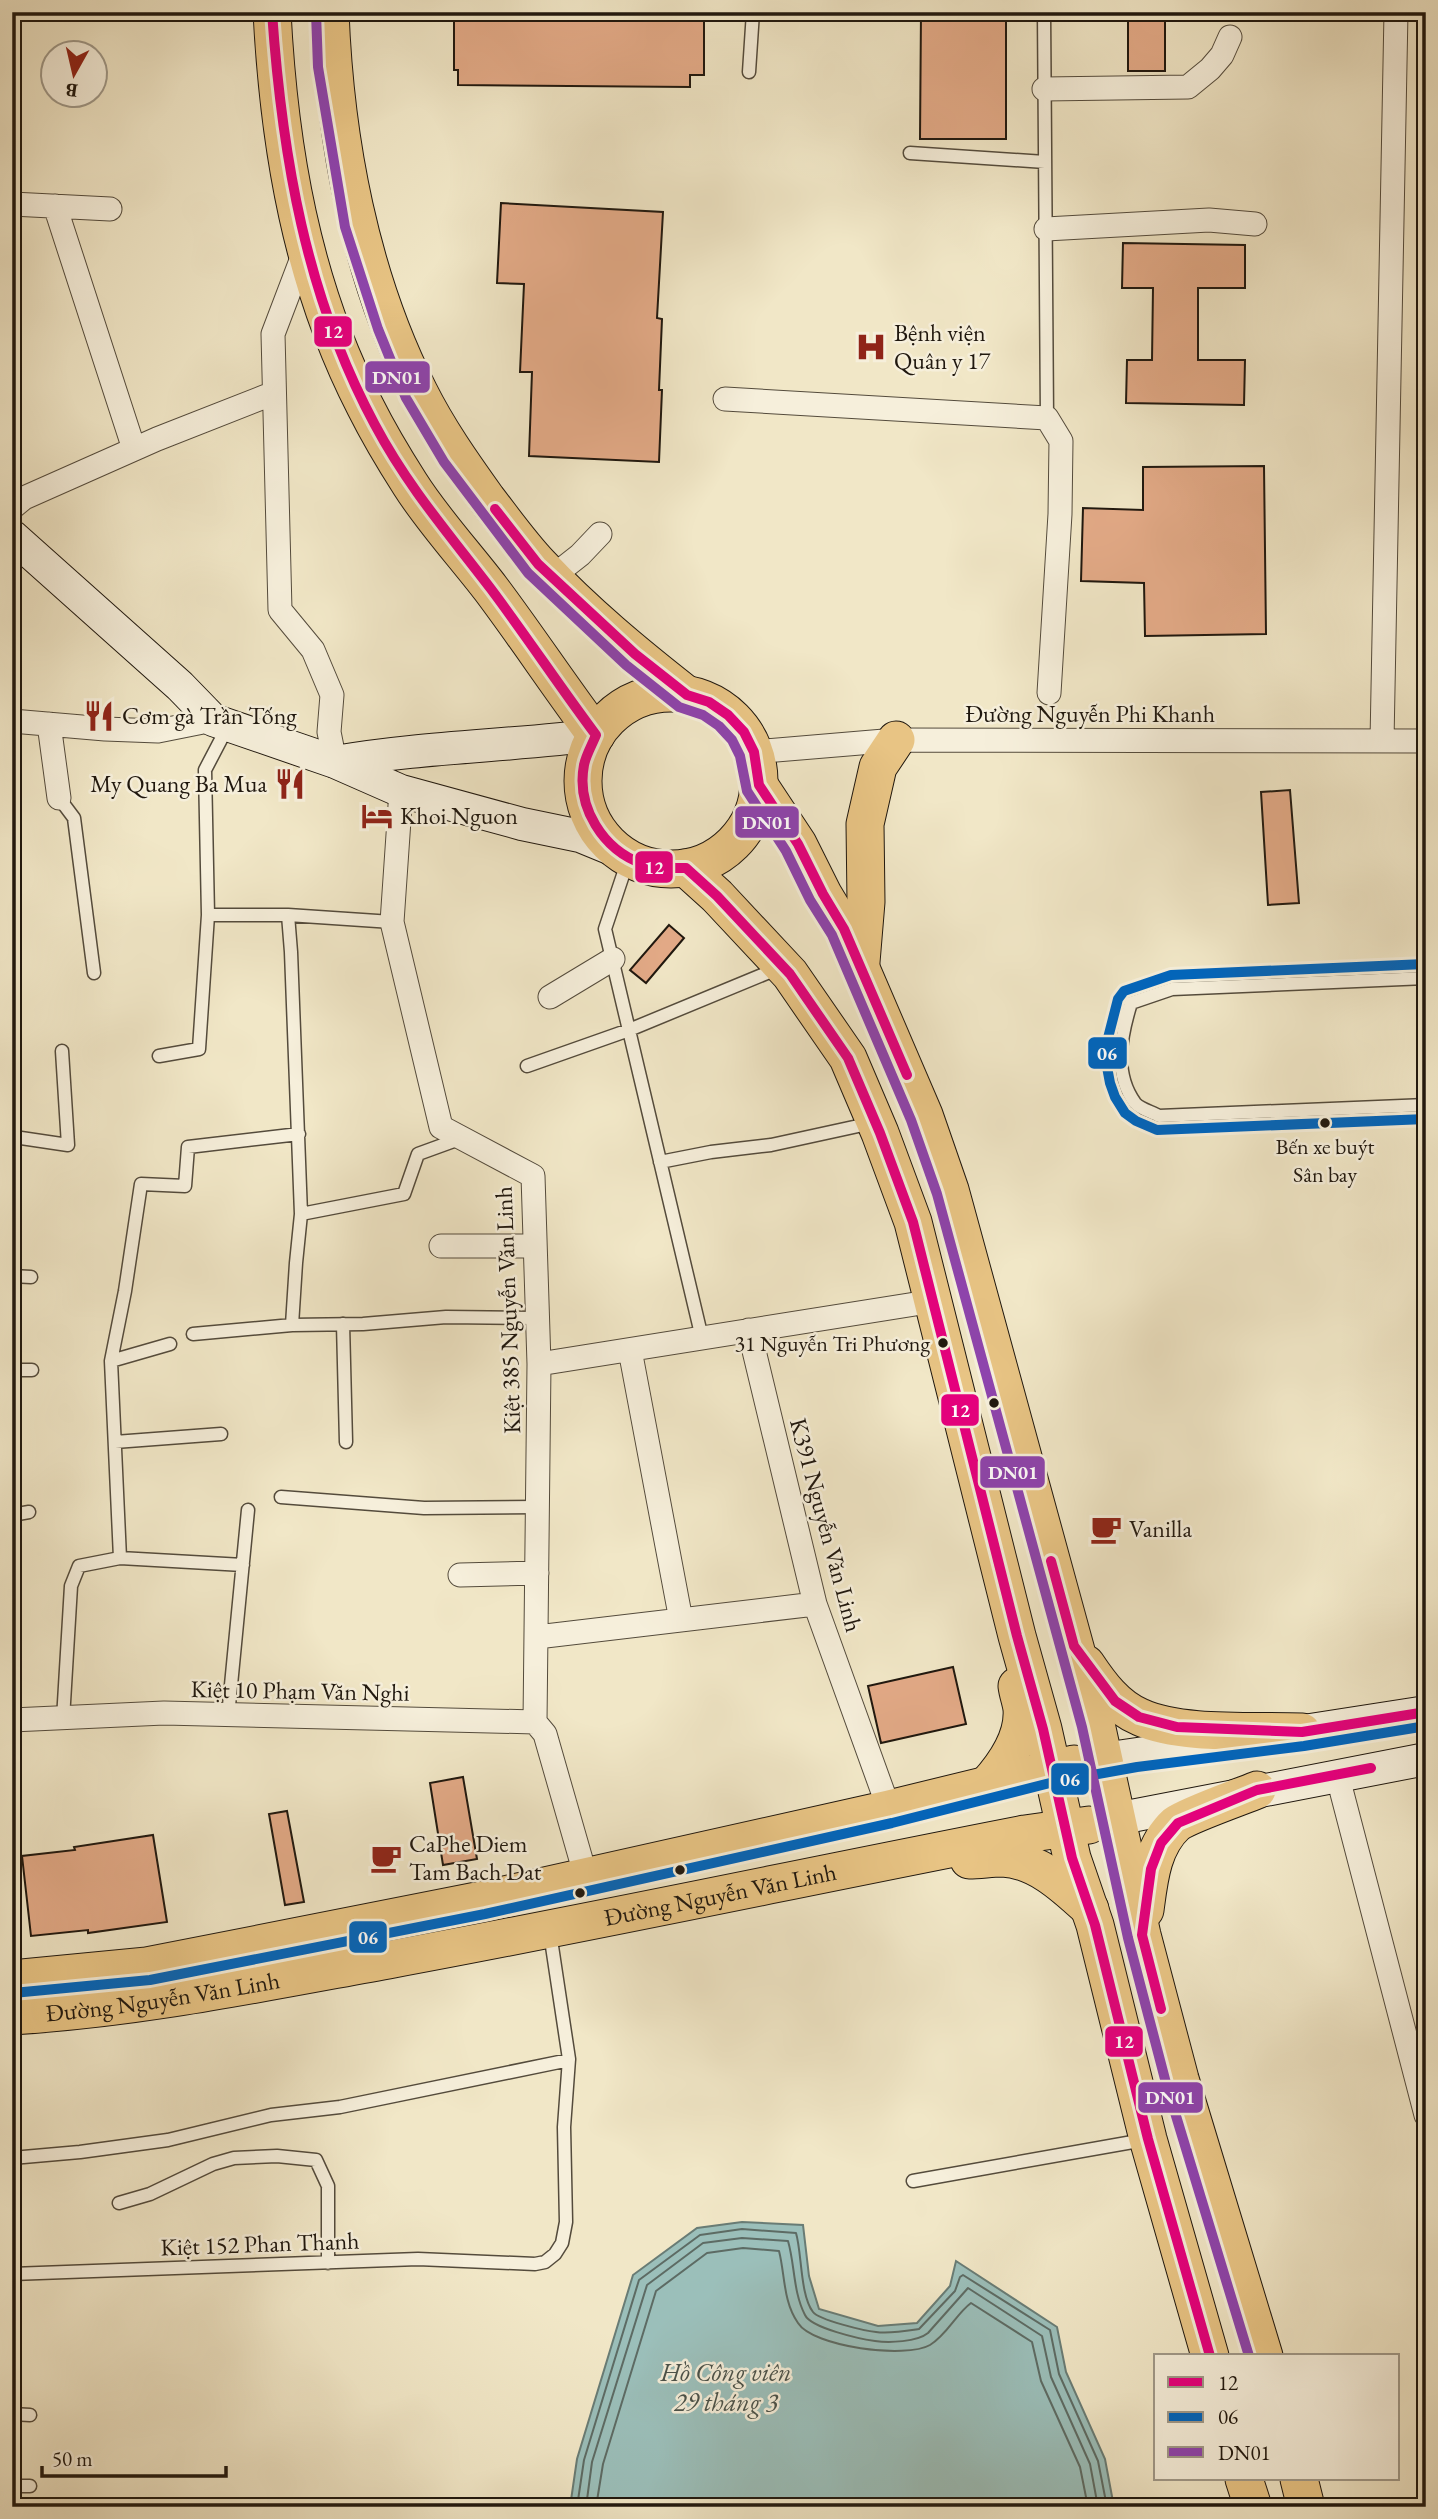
<svg xmlns="http://www.w3.org/2000/svg" width="1438" height="2519" font-family="'EB Garamond',serif">
<style>
.water{fill:#9bbfba;stroke:#697c75;stroke-width:2}
.lines{fill:none;stroke-linecap:round;stroke-linejoin:round}
.shore{stroke:#5d6b64;stroke-width:2}
.building{fill:#e3aa87;stroke:#1f170e;stroke-width:2}
.lane-casing{stroke:#544b3c;stroke-width:15}
.street-casing{stroke:#544b3c;stroke-width:25}
.secondary-casing{stroke:#1f170e;stroke-width:34}
.primary-casing{stroke:#1f170e;stroke-width:39}
.lane{stroke:#f6efdb;stroke-width:12}
.street{stroke:#f6efdb;stroke-width:23}
.secondary{stroke:#f6efdb;stroke-width:32}
.primary{stroke:#e8c484;stroke-width:37}
.bus-1-casing{stroke:#f6efdb;stroke-width:16}
.bus-2-casing{stroke:#f6efdb;stroke-width:16}
.bus-3-casing{stroke:#f6efdb;stroke-width:16}
.bus-1{stroke:#e5007d;stroke-width:10}
.bus-2{stroke:#0065bd;stroke-width:10}
.bus-3{stroke:#8e44ad;stroke-width:10}
.bus-dot{fill:#1f170e;stroke:#f6efdb;stroke-width:2.5}
.labels{text-anchor:middle;stroke-width:5;stroke-linejoin:round;paint-order:stroke}
.bus-label{font-size:22px;fill:#1f170e;stroke:#f6efdb}
.poi-label{font-size:24px;fill:#1f170e;stroke:#f6efdb;text-anchor:start}
.street-label{font-size:24px;fill:#1f170e;stroke:#f6efdb}
.water-label{font-size:26px;font-style:italic;fill:#4a524a;stroke:#f6efdb}
.line-badge{stroke:#f6efdb;stroke-width:2.5}
.badge-label{font-size:19px;text-anchor:middle;font-weight:bold;fill:#fff}
</style>
<rect width="100%" height="100%" fill="#f1e7c7"/>
<filter id="stains"><feTurbulence type="fractalNoise" baseFrequency=".00286" numOctaves="4"/><feColorMatrix values="0 0 0 0 .2 0 0 0 0 .09 0 0 0 0 .02 0 0 0 .5 -.17"/></filter>
<radialGradient id="worn" r=".72"><stop offset=".6" stop-color="#630" stop-opacity="0"/><stop offset="1" stop-color="#630" stop-opacity=".3"/></radialGradient>
<path class="water" d="M742,2222L803,2225L809,2276L819,2309L878,2326L917,2323L950,2286L956,2261L1057,2327L1066,2372L1105,2459L1114,2507H570L577,2459L633,2275L697,2228Z"/>
<g class="lines">
<path class="shore" d="M577,2507L584,2460L639,2280L700,2235L742,2229L796,2233C802,2253 800,2295 813,2312C819,2320 865,2331 876,2332C889,2334 906,2331 919,2329L955,2291L960,2277L963,2275L1050,2330L1059,2374L1098,2461L1107,2507
M586,2507L592,2462L647,2285L703,2243L742,2238L788,2241C795,2265 793,2292 805,2315C811,2328 860,2339 875,2341C889,2343 917,2342 928,2333L968,2288L1042,2336L1051,2377L1090,2464L1098,2507
M596,2507L603,2464L656,2291L707,2253L743,2248L779,2251C785,2274 783,2302 798,2323C813,2347 906,2359 930,2345C947,2335 956,2314 971,2303L1032,2342L1041,2381L1080,2467L1088,2507"/>
</g>
<path class="building" d="M454,12H704V75H690V87L458,85V70H454Z
M921,12H1006V139H920Z
M1128,12H1165V71H1128Z
M501,203L663,212L657,318L662,319L659,390H662L659,462L529,456L532,372H520L524,284L497,283Z
M1123,243L1245,245V288H1198V360H1245L1244,405L1126,403L1127,360H1152L1153,288H1122Z
M1264,466L1266,634L1145,636L1144,583L1081,581L1083,508L1143,510V467Z
M1290,790L1299,903L1268,905L1261,792Z
M669,925L684,938L646,983L630,970Z
M953,1667L966,1724L881,1743L868,1686Z
M463,1777L477,1859L443,1865L430,1783Z
M287,1811L304,1902L285,1905L269,1814Z
M153,1835L167,1922L88,1933V1930L31,1936L22,1856L75,1850L74,1847Z"/>
<g class="lines">
<defs>
<path id="lane" d="M1044,12L1047,418
M749,72L753,12
M910,153L1045,162
M12,567L29,551
M228,726L205,770L208,915H288L392,922
M59,798L74,818L94,973
M629,857L605,929L702,1338
M288,915L291,952L301,1214L296,1263L292,1325
M1426,978L1172,989L1131,1003C1121,1035 1113,1073 1135,1103C1140,1109 1152,1112 1159,1116L1426,1105
M159,1056L199,1049L208,915
M527,1066L629,1030L779,968
M12,1141L21,1138L68,1145L62,1051
M660,1162L711,1152L771,1145L872,1123
M301,1214L404,1194L418,1154L462,1138
M12,1276L31,1277
M343,1324L346,1442
M193,1334L292,1325L363,1324L446,1317L537,1318
M111,1361L170,1344
M12,1370H32
M115,1442L221,1434
M281,1497L424,1508L538,1507
M12,1515L29,1512
M120,1558L243,1565
M228,1716L248,1510
M63,1719L71,1586L79,1566L120,1558L111,1361L125,1291L141,1184L185,1186L188,1147L299,1134
M12,2158L80,2152L168,2140L271,2115L340,2107L569,2060
M913,2181L1144,2140
M119,2203L150,2194L213,2164L234,2158L277,2156L316,2160L328,2186V2263
M12,2274L418,2259L535,2264L545,2262L555,2254L562,2243L566,2222L564,2127L569,2059L550,1933
M12,2414L30,2415
M12,2486H30"/>
<path id="street" d="M1044,89L1188,87L1210,69L1222,55L1230,37
M12,204L110,209
M55,206L134,449
M1046,229L1209,220L1255,224
M305,250L273,334L280,610L313,650L332,695L329,732L335,762
M725,399L1047,418L1061,441L1060,514L1049,693
M12,508L24,498L157,439L274,393
M552,577L580,555L600,534
M12,721L105,729L158,731L213,720
M49,724L59,798
M1382,741L1396,12
M754,752L896,740L1426,741
M401,791L392,922L441,1127L533,1176L539,1364L535,1722L545,1734L586,1877
M550,997L613,959
M441,1246H535
M749,1330L815,1604L889,1809
M630,1350L681,1620
M539,1364L934,1301
M460,1575L537,1573
M537,1637L815,1604
M12,1720L164,1713L535,1722
M1337,1774L1426,2115"/>
<path id="secondary" d="M12,536L180,686L213,720L335,762L401,791L522,824L580,836L619,852
M335,762C421,747 509,746 596,735
M1278,1735L1426,1712
M1103,1759L1226,1741
M1116,1819L1426,1759"/>
<g id="primary">
<path d="M272,12C279,148 302,284 365,406C378,432 394,459 410,484C432,519 465,555 491,589C527,637 560,687 596,735"/>
<path d="M330,12C335,140 360,276 419,392C438,430 462,464 487,499C504,521 521,545 540,565C585,613 636,655 687,695"/>
<circle cx="671" cy="781" r="88"/>
<path d="M759,785L798,844L823,894L844,929L924,1115L950,1190L1096,1724L1142,1935L1180,2079L1264,2356"/>
<path d="M686,868L717,896L790,974L848,1058L880,1133L913,1222L1017,1636L1043,1729L1072,1858L1095,1925L1148,2139L1210,2356"/>
<path d="M861,962L866,902L865,824L878,767L896,740"/>
<path d="M1086,1664C1100,1685 1116,1707 1140,1717C1181,1736 1255,1730 1302,1732"/>
<path d="M987,1785C1005,1765 1024,1737 1022,1709C1021,1701 1018,1694 1017,1686"/>
<path d="M969,1860C980,1860 991,1858 1002,1858C1037,1859 1066,1887 1090,1909"/>
<path d="M1145,1910C1149,1880 1152,1846 1176,1824C1188,1815 1240,1797 1257,1790"/>
<path d="M12,1979L147,1966L482,1900L889,1809L1074,1764"/>
<path id="s1" d="M12,2016C141,2008 266,1982 393,1959C604,1920 814,1875 1025,1834L1089,1825"/>
<path d="M1244,2479L1253,2507"/>
<path d="M1299,2479L1306,2507"/>
</g>
</defs>
<use href="#lane" class="lane-casing"/>
<use href="#street" class="street-casing"/>
<use href="#secondary" class="secondary-casing"/>
<use href="#primary" class="primary-casing"/>
<use href="#lane" class="lane"/>
<use href="#street" class="street"/>
<use href="#secondary" class="secondary"/>
<use href="#primary" class="primary"/>
<defs>
<path id="bus-1" d="M272,12C282,156 306,297 375,425C408,487 449,534 491,589C527,637 560,687 596,735C592,745 586,755 584,765C576,807 603,850 643,864C657,869 672,868 686,868L717,896L790,974L848,1058L880,1133L913,1222L1017,1636L1043,1729L1072,1858L1095,1925L1148,2139L1210,2356
M495,509L538,564L635,654L687,695L709,702L728,715L744,732L754,752L759,785L798,844L823,894L844,929L907,1075
M1051,1561L1074,1646L1115,1701L1139,1717L1177,1727L1302,1732L1426,1712
M1161,2009L1142,1935L1151,1869L1161,1843L1178,1823L1257,1790L1371,1768"/>
<path id="bus-2" d="M1425,964L1171,975L1124,991L1118,999L1108,1038L1107,1067L1110,1083L1115,1097L1125,1113L1136,1121L1157,1130L1426,1119
M13,1993L150,1980L485,1914L892,1823L1054,1782L1137,1767L1304,1746L1426,1726"/>
<path id="bus-3" d="M316,13L318,67L345,227L378,329L406,398L444,462L528,573L626,665L679,707L703,715L719,726L732,740L740,756L747,791L786,851L810,900L832,935L911,1120L937,1194L1082,1727L1128,1938L1166,2083L1249,2356"/>
</defs>
<use href="#bus-1" class="bus-1-casing"/>
<use href="#bus-2" class="bus-2-casing"/>
<use href="#bus-3" class="bus-3-casing"/>
<use href="#bus-1" class="bus-1"/>
<use href="#bus-2" class="bus-2"/>
<use href="#bus-3" class="bus-3"/>
</g>
<defs>
<symbol id="hospital-bare" viewBox="-9 -9 18 18"><path d="M-5-5h3v3.5h4V-5h3V5h-3V1.5h-4V5h-3Z" fill="#8f2418" stroke="#f6efdb" stroke-width="2.5" paint-order="stroke"/></symbol>
<symbol id="restaurant-bare" viewBox="-9 -9 18 18"><path d="M-5-6h1v4h1v-4h1v4h1v-4h1v5L-1.5 .5V6h-2V.5L-5-1ZM5-6V6H3V1.5H1.5Q1.5-4 5-6Z" fill="#8f2418" stroke="#f6efdb" stroke-width="2.5" paint-order="stroke"/></symbol>
<symbol id="hotel-bare" viewBox="-9 -9 18 18"><path d="M-6-4.5h1.5V1H6V5H4.5V3h-9V5H-6ZM-4 0a1.8 1.8 0 1 1 3.6 0ZM.5 0V-2.5h3Q6-2.5 6 0Z" fill="#8f2418" stroke="#f6efdb" stroke-width="2.5" paint-order="stroke"/></symbol>
<symbol id="cafe-bare" viewBox="-9 -9 18 18"><path d="M-5.5-4.5H6V0H3Q3 3.5 0 3.5H-2.5Q-5.5 3.5-5.5 0ZM3-3.2v2h1.7v-2ZM-6 4.5H4V6H-6Z" fill="#8f2418" stroke="#f6efdb" stroke-width="2.5" paint-order="stroke"/></symbol>
</defs>
<g fill-rule="evenodd">
<use href="#hospital-bare" x="849" y="325" width="44" height="44"/>
<use href="#restaurant-bare" x="77" y="694" width="44" height="44"/>
<use href="#restaurant-bare" x="268" y="762" width="44" height="44"/>
<use href="#hotel-bare" x="355" y="794" width="44" height="44"/>
<use href="#cafe-bare" x="1084" y="1507" width="44" height="44"/>
<use href="#cafe-bare" x="364" y="1836" width="44" height="44"/>
</g>
<g class="bus-dot">
<circle cx="1325" cy="1123" r="6"/>
<circle cx="943" cy="1343" r="6"/>
<circle cx="994" cy="1403" r="6"/>
<circle cx="680" cy="1870" r="6"/>
<circle cx="580" cy="1893" r="6"/>
</g>
<g class="labels">
<g class="bus-label">
<text x="1325" y="1154">Bến xe buýt<tspan x="1325" dy="28">Sân bay</tspan></text>
<text x="930" y="1351" text-anchor="end">31 Nguyễn Tri Phương</text>
</g>
<g class="poi-label">
<text x="894" y="341">Bệnh viện<tspan x="894" dy="28">Quân y 17</tspan></text>
<text x="122" y="724">Cơm gà Trần Tống</text>
<text x="267" y="792" text-anchor="end">My Quang Ba Mua</text>
<text x="400" y="824">Khoi Nguon</text>
<text x="1129" y="1537">Vanilla</text>
<text x="409" y="1852">CaPhe Diem<tspan x="409" dy="28">Tam Bach Dat</tspan></text>
</g>
<g class="street-label">
<text x="1090" y="722">Đường Nguyễn Phi Khanh</text>
<text transform="translate(508 1310) rotate(-92)" y="8">Kiệt 385 Nguyễn Văn Linh</text>
<text transform="translate(826 1525) rotate(75)" y="8">K391 Nguyễn Văn Linh</text>
<text transform="translate(300 1691) rotate(1)" y="8">Kiệt 10 Phạm Văn Nghi</text>
<text dy="8" stroke="none"><textPath href="#s1" startOffset="719">Đường Nguyễn Văn Linh</textPath></text>
<text dy="8" stroke="none"><textPath href="#s1" startOffset="152">Đường Nguyễn Văn Linh</textPath></text>
<text transform="translate(260 2244) rotate(-2)" y="8">Kiệt 152 Phan Thanh</text>
</g>
<g class="water-label">
<text x="726" y="2381">Hồ Công viên<tspan x="726" dy="30">29 tháng 3</tspan></text>
</g>
</g>
<g class="line-badge">
<rect x="313" y="315" width="40" height="33" rx="7" fill="#e5007d"/>
<rect x="364" y="360" width="67" height="34" rx="7" fill="#8e44ad"/>
<rect x="734" y="805" width="66" height="34" rx="7" fill="#8e44ad"/>
<rect x="634" y="850" width="40" height="34" rx="7" fill="#e5007d"/>
<rect x="1087" y="1036" width="41" height="34" rx="7" fill="#0065bd"/>
<rect x="940" y="1393" width="40" height="34" rx="7" fill="#e5007d"/>
<rect x="979" y="1455" width="67" height="34" rx="7" fill="#8e44ad"/>
<rect x="1050" y="1762" width="40" height="34" rx="7" fill="#0065bd"/>
<rect x="348" y="1920" width="40" height="34" rx="7" fill="#0065bd"/>
<rect x="1104" y="2025" width="40" height="33" rx="7" fill="#e5007d"/>
<rect x="1137" y="2081" width="67" height="33" rx="7" fill="#8e44ad"/>
</g>
<g class="badge-label">
<text x="333" y="338">12</text>
<text x="397" y="384">DN01</text>
<text x="767" y="829">DN01</text>
<text x="654" y="874">12</text>
<text x="1107" y="1060">06</text>
<text x="960" y="1417">12</text>
<text x="1013" y="1479">DN01</text>
<text x="1070" y="1786">06</text>
<text x="368" y="1944">06</text>
<text x="1124" y="2048">12</text>
<text x="1170" y="2104">DN01</text>
</g>
<rect width="1438" height="2519" fill="none" stroke="#f1e7c7" stroke-width="42"/>
<rect x="14" y="14" width="1410" height="2491" fill="none" stroke="#1f170e" stroke-width="3.5"/>
<rect x="21" y="21" width="1396" height="2477" fill="none" stroke="#1f170e" stroke-width="2"/>
<rect x="1154" y="2354" width="245" height="126" fill="#f6efdb" stroke="#a09989" stroke-width="2"/>
<rect x="1168" y="2377" width="35" height="10" fill="#e5007d" stroke="#a09989" stroke-width="2"/>
<text x="1218" y="2390" font-size="21" fill="#1f170e">12</text>
<rect x="1168" y="2412" width="35" height="10" fill="#0065bd" stroke="#a09989" stroke-width="2"/>
<text x="1218" y="2424" font-size="21" fill="#1f170e">06</text>
<rect x="1168" y="2447" width="35" height="10" fill="#8e44ad" stroke="#a09989" stroke-width="2"/>
<text x="1218" y="2460" font-size="21" fill="#1f170e">DN01</text>
<g transform="translate(74 74) rotate(188)"><circle r="33" fill="#f6efdb" stroke="#a09989" stroke-width="2"/>
<path d="M0-5L12 26L0 18L-12 26Z" fill="#8f2418"/>
<text y="-10" font-size="19" font-weight="bold" text-anchor="middle" fill="#1f170e">B</text>
</g>
<path d="M42 2466v10h184v-10" fill="none" stroke="#1f170e" stroke-width="3.5"/>
<text x="52" y="2466" font-size="21" fill="#1f170e" stroke="#f6efdb" stroke-width="5" paint-order="stroke">50 m</text>
<rect width="100%" height="100%" filter="url(#stains)"/>
<rect width="100%" height="100%" fill="url(#worn)"/>
</svg>
